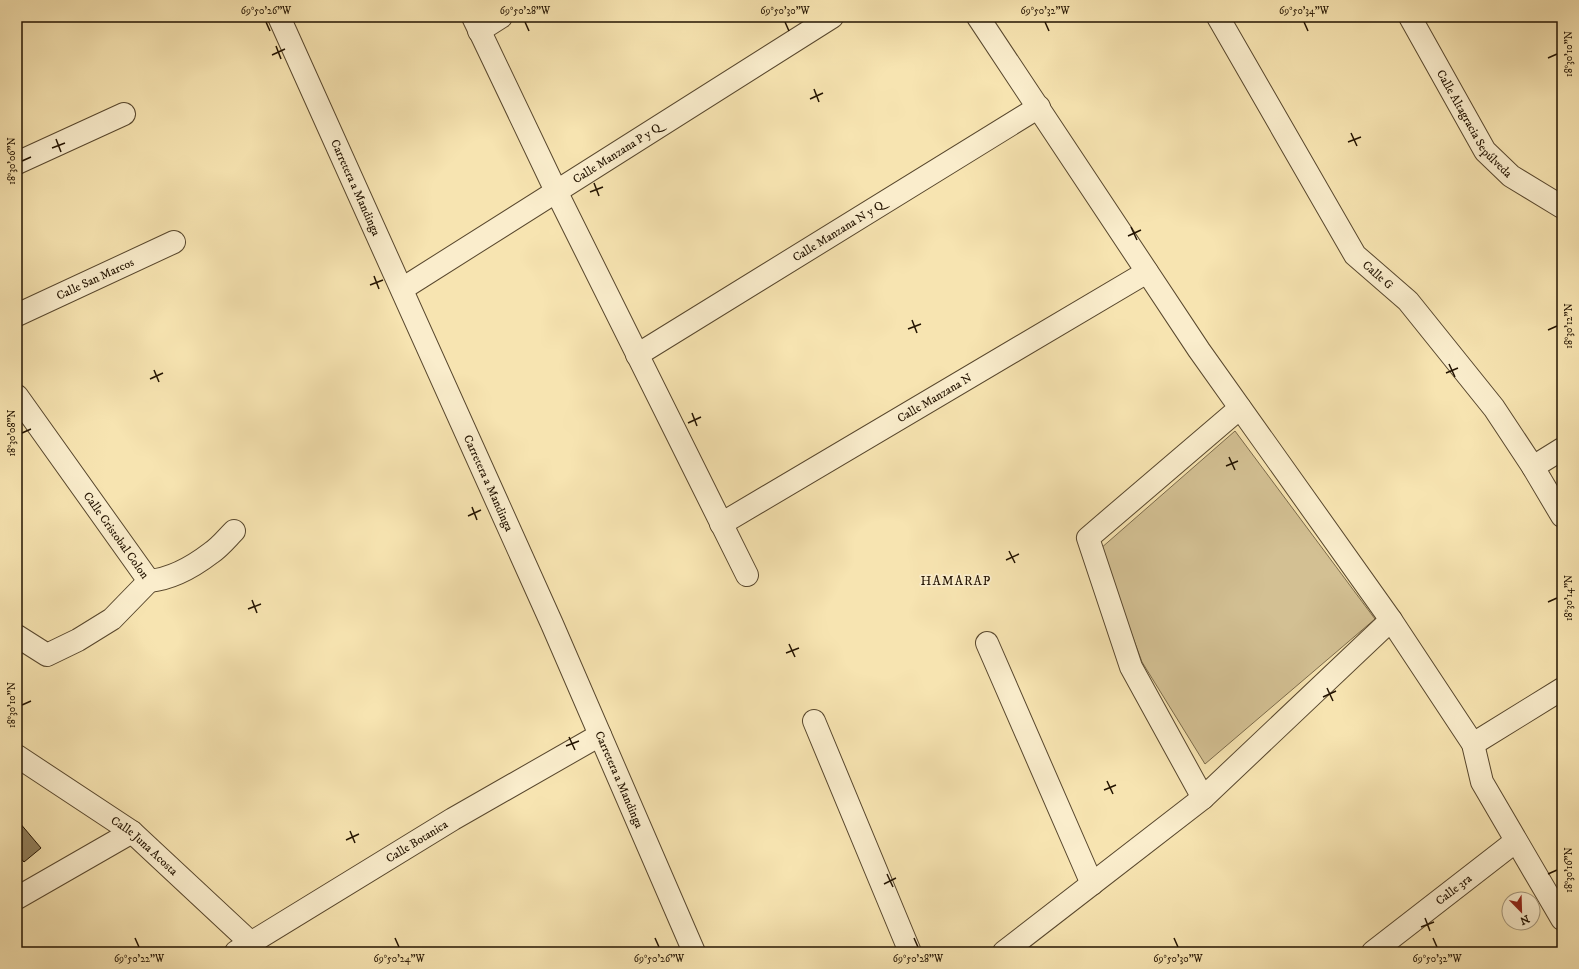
<svg xmlns="http://www.w3.org/2000/svg" width="1579" height="969" font-family="'IM FELL DW Pica',serif">
<style>
.green{fill:#d3c093;stroke:#7b6a4a}
.building{fill:#91805d;stroke:#231301}
.lines{fill:none;stroke-linecap:round;stroke-linejoin:round}
.minor-casing{stroke:#58472d;stroke-width:24}
.minor{stroke:#faedcc;stroke-width:22}
.ticks{fill:none;stroke:#231301;stroke-width:1.5}
.labels{text-anchor:middle;stroke-width:3.5;stroke-linejoin:round;paint-order:stroke}
.street-label{font-size:12px;fill:#231301;stroke:#faedcc}
.neighbourhood-label{font-size:13px;letter-spacing:1px;fill:#231301;stroke:#faedcc}
.neatline{fill:none;stroke:#231301;stroke-width:1.5}
.ticks-label{font-size:10px;text-anchor:middle;fill:#231301}
</style>
<rect width="100%" height="100%" fill="#f7e4b1"/>
<filter id="stains"><feTurbulence type="fractalNoise" baseFrequency=".005" numOctaves="4"/><feColorMatrix values="0 0 0 0 .2 0 0 0 0 .09 0 0 0 0 .02 0 0 0 .5 -.17"/></filter>
<radialGradient id="worn" r=".72"><stop offset=".6" stop-color="#630" stop-opacity="0"/><stop offset="1" stop-color="#630" stop-opacity=".3"/></radialGradient>
<path class="green" d="M1235,431L1375,619L1205,764L1142,662L1100,549Z"/>
<path class="building" d="M19,822L41,848L24,862L17,854V824Z"/>
<g class="lines">
<defs>
<g id="minor">
<path id="s1" d="M279,17L552,624L694,952"/>
<path d="M473,17L556,191L747,575"/>
<path d="M978,17L1199,350L1391,620L1473,744L1482,782L1562,919"/>
<path id="s2" d="M1218,17L1355,255L1408,301L1494,408L1533,467L1562,516"/>
<path id="s3" d="M1410,17L1485,151L1511,176L1562,207"/>
<path d="M479,31L501,17"/>
<path d="M17,163L124,114"/>
<path id="s4" d="M402,289L832,17"/>
<path id="s5" d="M17,315L174,242"/>
<path id="s6" d="M637,355L1039,107"/>
<path id="s7" d="M17,396L149,581L112,619L78,640L47,655L17,636"/>
<path d="M1533,467L1562,449"/>
<path id="s8" d="M721,524L1147,272"/>
<path d="M149,581C171,579 194,566 211,553C220,547 227,538 234,531"/>
<path d="M987,643L1092,884"/>
<path d="M814,721L910,952"/>
<path d="M1473,744L1562,689"/>
<path id="s9" d="M17,756L132,832L251,943L256,952"/>
<path d="M1203,798L1131,667L1088,538L1240,408"/>
<path d="M17,898L132,832"/>
<path id="s10" d="M236,952L453,819L600,735"/>
<path d="M1004,952L1203,798L1391,620"/>
<path id="s11" d="M1373,952L1516,841"/>
</g>
</defs>
<use href="#minor" class="minor-casing"/>
<use href="#minor" class="minor"/>
</g>
<path class="ticks" d="M266,22L270,31M525,22L529,31M785,22L789,31M1045,22L1049,31M1304,22L1308,31M276,46L281,59M272,55L285,49M1548,58L1557,54M814,89L819,102M810,99L823,93M1351,133L1357,146M56,139L61,152M1348,142L1361,137M52,148L65,143M22,161L31,157M594,183L599,196M590,192L603,187M1131,227L1137,240M1128,236L1141,230M374,276L379,289M370,285L383,280M912,320L917,333M908,329L921,324M1548,330L1557,326M1449,364L1455,377M154,370L159,382M1446,373L1458,368M150,379L163,373M692,413L697,426M688,423L701,417M22,433L31,429M1229,457L1235,470M1226,466L1238,461M472,507L477,520M468,516L481,510M1009,551L1015,563M1006,560L1019,554M252,600L257,613M1548,602L1557,598M248,609L261,604M789,644L795,657M786,653L799,648M1327,688L1333,701M1323,697L1336,691M22,705L31,701M569,737L575,750M566,746L579,741M1107,781L1113,794M1104,790L1116,785M350,831L355,843M346,840L359,834M887,874L893,887M1548,874L1557,870M884,884L896,878M1425,918L1430,931M1421,927L1434,922M135,938L139,947M395,938L399,947M655,938L659,947M914,938L918,947M1174,938L1178,947M1433,938L1437,947"/>
<g class="labels">
<g class="street-label">
<text dy="4" stroke="none"><textPath href="#s3" startOffset="125">Calle Altagracia Sepúlveda</textPath></text>
<text dy="4" stroke="none"><textPath href="#s4" startOffset="254">Calle Manzana P y Q</textPath></text>
<text dy="4" stroke="none"><textPath href="#s1" startOffset="187">Carretera a Mandinga</textPath></text>
<text dy="4" stroke="none"><textPath href="#s6" startOffset="236">Calle Manzana N y Q</textPath></text>
<text dy="4" stroke="none"><textPath href="#s2" startOffset="305">Calle G</textPath></text>
<text dy="4" stroke="none"><textPath href="#s5" startOffset="86">Calle San Marcos</textPath></text>
<text dy="4" stroke="none"><textPath href="#s8" startOffset="248">Calle Manzana N</textPath></text>
<text dy="4" stroke="none"><textPath href="#s1" startOffset="511">Carretera a Mandinga</textPath></text>
<text dy="4" stroke="none"><textPath href="#s7" startOffset="171">Calle Cristobal Colon</textPath></text>
<text dy="4" stroke="none"><textPath href="#s1" startOffset="835">Carretera a Mandinga</textPath></text>
<text dy="4" stroke="none"><textPath href="#s10" startOffset="212">Calle Botanica</textPath></text>
<text dy="4" stroke="none"><textPath href="#s9" startOffset="156">Calle Juna Acosta</textPath></text>
<text dy="4" stroke="none"><textPath href="#s11" startOffset="102">Calle 3ra</textPath></text>
</g>
<g class="neighbourhood-label">
<text x="956" y="585">HAMARAP</text>
</g>
</g>
<rect width="1579" height="969" fill="none" stroke="#f7e4b1" stroke-width="44"/>
<g transform="translate(1521 911) rotate(157)"><circle r="19" fill="#faedcc" stroke="#a4967b"/>
<path d="M0-3L7 15L0 10L-7 15Z" fill="#8f2418"/>
<text y="-6" font-size="11" font-weight="bold" text-anchor="middle" fill="#231301">N</text>
</g>
<rect x="22" y="22" width="1535" height="925" class="neatline"/>
<g class="ticks-label">
<text x="266" y="14">69°50'26"W</text>
<text x="525" y="14">69°50'28"W</text>
<text x="785" y="14">69°50'30"W</text>
<text x="1045" y="14">69°50'32"W</text>
<text x="1304" y="14">69°50'34"W</text>
<text transform="translate(1568 54) rotate(-90)" y="4">18°30'10"N</text>
<text transform="translate(11 161) rotate(-90)" y="4">18°30'06"N</text>
<text transform="translate(1568 326) rotate(-90)" y="4">18°30'12"N</text>
<text transform="translate(11 433) rotate(-90)" y="4">18°30'08"N</text>
<text transform="translate(1568 598) rotate(-90)" y="4">18°30'14"N</text>
<text transform="translate(11 705) rotate(-90)" y="4">18°30'10"N</text>
<text transform="translate(1568 870) rotate(-90)" y="4">18°30'16"N</text>
<text x="139" y="962">69°50'22"W</text>
<text x="399" y="962">69°50'24"W</text>
<text x="659" y="962">69°50'26"W</text>
<text x="918" y="962">69°50'28"W</text>
<text x="1178" y="962">69°50'30"W</text>
<text x="1437" y="962">69°50'32"W</text>
</g>
<rect width="100%" height="100%" filter="url(#stains)"/>
<rect width="100%" height="100%" fill="url(#worn)"/>
</svg>
